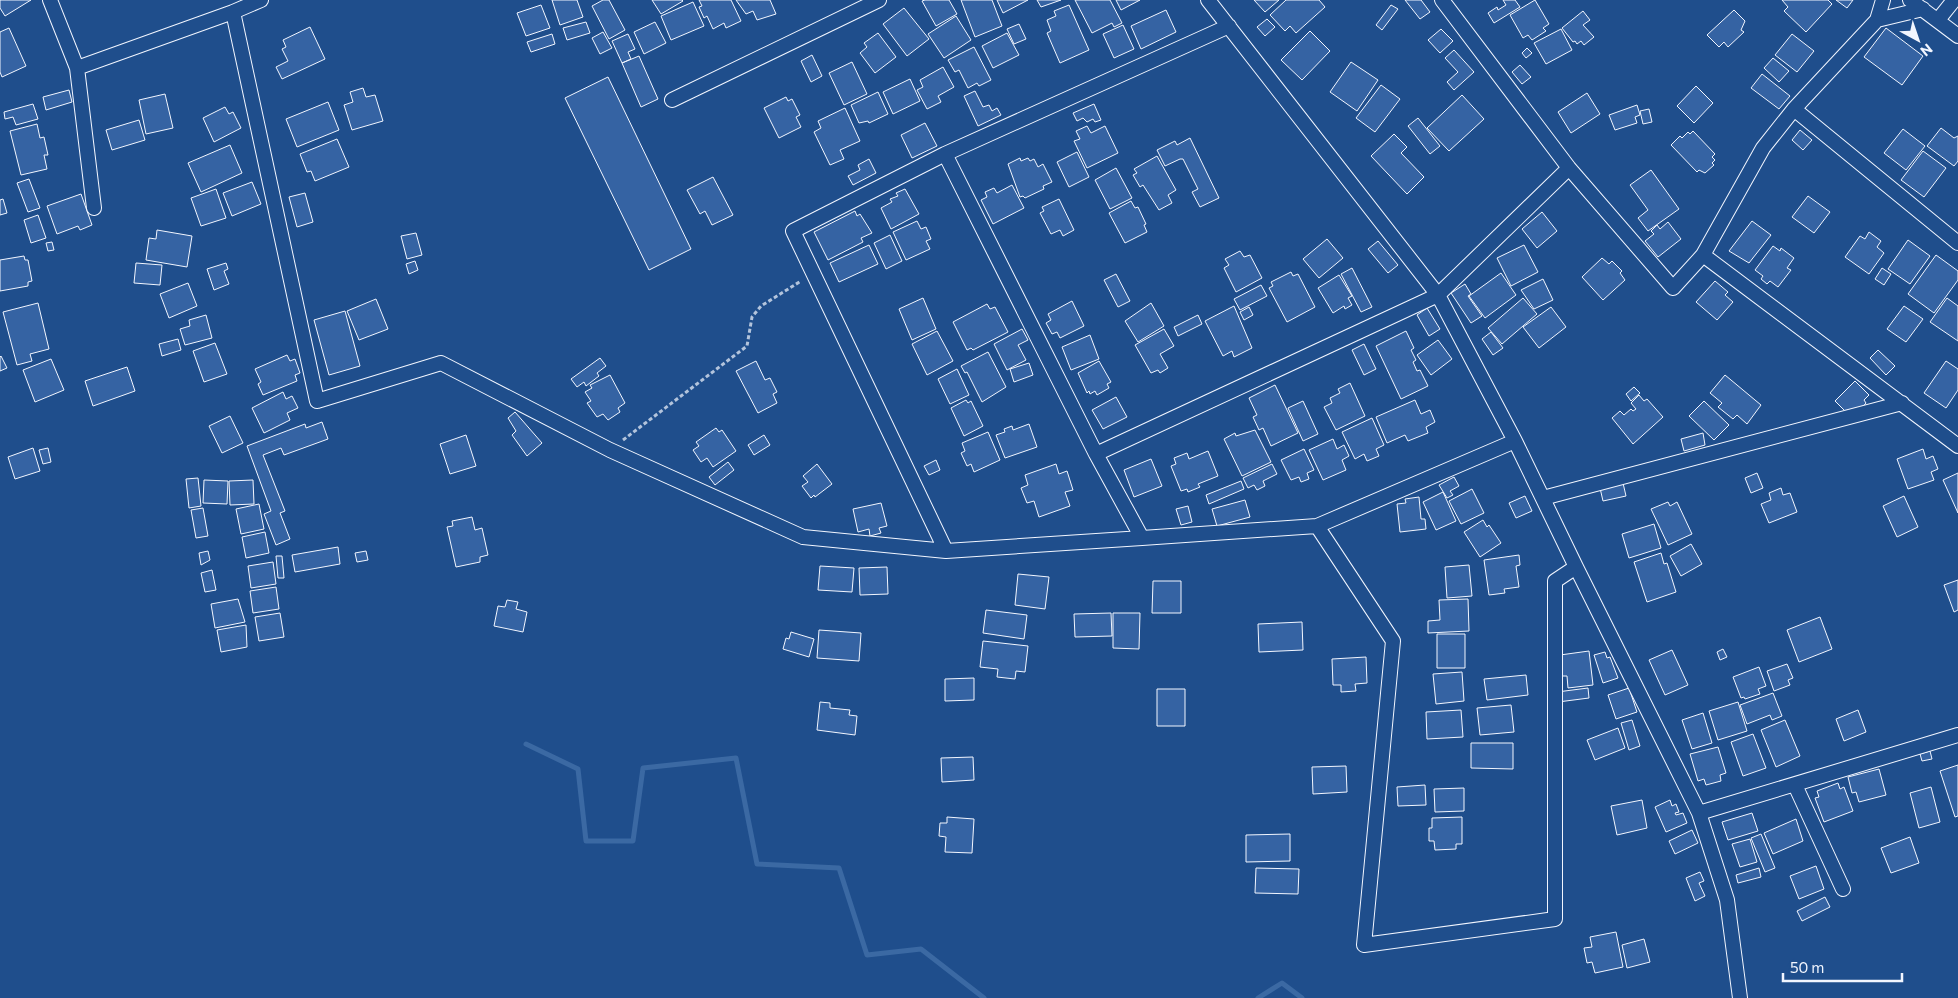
<svg xmlns="http://www.w3.org/2000/svg" width="1958" height="998" font-family="Commissioner,sans-serif">
<style>
.lines{fill:none;stroke-linecap:round;stroke-linejoin:round}
.stream{stroke:#3b69a3;stroke-width:5}
.building{fill:#3563a3;stroke:#f2f6ff}
.minor-casing{stroke:#f2f6ff;stroke-width:16}
.path{stroke:#b3c4dc;stroke-width:3;stroke-dasharray:4 2.5;stroke-linecap:butt}
.minor{stroke:#1f4e8c;stroke-width:14}
</style>
<rect width="100%" height="100%" fill="#1f4e8c"/>
<g class="lines">
<path class="stream" d="M526,744L578,769L586,841H633L643,768L736,758L757,864L839,868L867,955L921,949L984,998
M1258,998L1282,983L1302,998"/>
</g>
<path class="building" d="M0,0H31L5,16L0,8Z
M552,0H577L583,17L560,25Z
M603,0H609L625,30L609,39L592,6Z
M652,0H682L683,1L661,14Z
M699,0H731L741,21L726,28L724,23L713,29L707,16L704,18L699,7L702,6Z
M736,0H770L776,14L757,20L753,11L746,14Z
M925,0H949L957,14L936,26L922,1Z
M961,0H992L1002,26L975,37Z
M997,0H1028L1003,13Z
M1037,0H1061L1041,7Z
M1075,0H1110L1122,23L1114,27L1112,23L1092,33Z
M1116,0H1140L1121,10Z
M1254,0H1279L1265,12Z
M1286,0H1319L1325,7L1296,33L1290,26L1285,31L1270,15Z
M1405,0H1421L1430,12L1420,19Z
M1503,0H1515L1520,7L1494,23L1488,13L1497,7L1498,10L1506,5Z
M1535,0L1549,24L1543,28L1546,31L1532,40L1528,35L1523,38L1510,15Z
M1782,0H1828L1832,4L1806,32L1784,11L1788,7Z
M1836,0H1853L1847,8Z
M693,2L704,26L671,40L661,16Z
M541,5L550,28L526,36L517,13Z
M1069,5L1089,50L1060,63L1047,33L1051,31L1047,20L1056,16L1054,11Z
M1391,5L1398,9L1382,30L1376,25Z
M904,8L929,39L907,56L883,24Z
M1166,10L1176,32L1141,49L1131,26Z
M1734,10L1745,21L1741,30L1744,32L1728,47L1724,42L1719,47L1707,35Z
M1583,11L1590,20L1583,25L1594,37L1584,45L1581,41L1577,44L1575,41L1573,42L1562,28Z
M956,16L971,40L944,58L928,34Z
M1267,19L1275,27L1265,36L1257,27Z
M586,22L590,33L567,40L563,28Z
M655,22L666,43L644,54L634,32Z
M1019,24L1026,39L1014,44L1007,29Z
M1123,25L1134,49L1114,58L1103,34Z
M310,27L325,59L282,79L276,67L288,61L282,49L286,47L283,40Z
M9,28L26,66L2,77L0,72V32Z
M1886,28L1923,56L1902,85L1864,57Z
M1441,29L1453,41L1440,53L1428,40Z
M1561,29L1572,50L1546,64L1534,43Z
M1310,31L1330,51L1302,80L1281,60Z
M603,32L612,48L600,54L592,38Z
M878,33L896,57L875,73L860,53L867,47L864,43Z
M1007,33L1019,55L993,68L982,46Z
M552,34L555,44L531,52L527,42Z
M628,34L635,49L628,52L631,59L622,63L612,41Z
M1792,34L1814,51L1797,72L1775,55Z
M974,47L991,80L979,86L977,83L968,88L959,70L955,72L948,60Z
M1527,48L1532,53L1526,58L1522,53Z
M1454,50L1474,72L1454,90L1447,82L1458,72L1445,58Z
M812,55L822,76L811,82L801,61Z
M639,56L658,99L641,107L622,63Z
M1773,58L1789,71L1779,82L1764,68Z
M852,62L867,94L844,105L829,73Z
M1351,62L1378,80L1357,111L1330,92Z
M1520,65L1531,77L1522,84L1512,72Z
M943,67L954,87L938,96L941,102L927,109L917,90L923,87L920,80Z
M1762,74L1790,96L1779,109L1751,88Z
M608,77L691,249L649,270L565,98Z
M910,79L920,101L893,114L883,92Z
M1381,85L1400,99L1375,132L1356,118Z
M1696,86L1713,103L1694,123L1677,106Z
M363,88L366,97L375,95L383,121L352,130L344,105L353,102L350,92Z
M69,90L72,102L46,110L43,97Z
M975,91L983,107L989,105L992,111L997,108L1001,115L978,126L964,96Z
M878,92L888,114L869,123L868,121L859,123L851,105Z
M1587,93L1600,114L1571,133L1558,112Z
M165,94L173,128L146,134L139,100Z
M1462,95L1484,119L1449,151L1427,128Z
M786,97L788,101L792,99L800,115L796,117L801,127L779,138L764,108Z
M328,102L339,130L297,147L286,119Z
M33,104L38,119L16,125L13,117L5,119L4,112Z
M1094,104L1101,120L1095,122L1093,119L1087,122L1083,118L1077,121L1073,113Z
M1637,105L1640,115L1635,117L1637,123L1615,130L1609,115Z
M225,107L229,114L233,112L241,128L214,142L203,118Z
M845,108L860,141L840,150L844,159L830,165L814,132L821,128L818,121Z
M1649,109L1652,122L1643,124L1640,111Z
M1418,118L1440,146L1430,154L1408,126Z
M139,120L145,140L112,150L106,130Z
M925,123L937,146L912,158L901,135Z
M37,124L40,138L44,137L48,155H44L47,169L21,175L10,131Z
M1087,126L1091,133L1105,126L1118,153L1087,168L1074,141L1080,139L1076,131Z
M1941,128L1954,138L1958,136V161L1954,166L1927,146Z
M1903,129L1925,146L1906,170L1884,153Z
M1800,130L1812,140L1803,150L1792,140Z
M1693,131L1715,154L1712,157L1715,160L1712,163L1714,165L1705,173L1699,170L1697,172L1671,145L1680,136L1682,138L1688,132L1690,134Z
M1394,134L1407,147L1401,153L1424,177L1407,194L1371,156Z
M1190,138L1219,198L1200,207L1192,192L1198,189L1183,159H1180L1165,166L1157,150L1175,141L1177,145Z
M337,139L349,167L315,181L311,171L307,172L300,154Z
M230,145L242,173L201,192L188,163Z
M1923,151L1946,168L1924,197L1901,180Z
M1077,152L1089,177L1069,187L1057,162Z
M1157,156L1176,190L1168,195L1172,203L1159,210L1143,185L1140,187L1133,175L1137,173L1134,169Z
M1020,158L1021,161L1028,158L1030,161L1034,159L1038,167L1043,164L1052,182L1043,186L1044,189L1025,198L1023,196L1020,197L1008,164Z
M869,159L876,173L853,185L848,176L860,170L858,165Z
M1116,168L1132,198L1110,209L1095,180Z
M1651,170L1679,209L1648,231L1638,218L1648,210L1630,185Z
M713,177L733,215L712,225L705,211L700,214L687,190Z
M29,179L40,208L28,212L17,183Z
M252,182L261,204L232,216L223,193Z
M1012,185L1024,208L993,224L981,200L987,197L985,192L994,188L997,193Z
M216,189L226,218L201,226L191,198Z
M905,189L919,214L891,229L881,208L892,202L890,199L898,196L896,193Z
M305,193L313,222L297,227L289,197Z
M81,194L92,225L80,230L78,226L57,234L47,206Z
M1808,196L1830,212L1814,233L1792,217Z
M3,199L7,213L0,215V200Z
M1059,199L1074,230L1063,236L1060,230L1051,234L1040,213L1044,211L1042,207Z
M1131,201L1135,208L1138,207L1146,224L1144,225L1147,232L1125,243L1109,213Z
M855,211L857,216L860,214L872,233L861,238L863,242L828,260L814,232Z
M1542,212L1557,231L1537,248L1522,229Z
M38,215L46,238L31,243L24,220Z
M917,221L921,229L926,227L931,239L926,241L930,249L906,260L893,232Z
M1752,221L1771,235L1749,263L1729,251Z
M1668,222L1681,239L1658,257L1645,241L1654,234L1651,231L1657,225L1660,229Z
M157,230L192,236L187,267L146,260L149,238L156,239Z
M1869,232L1881,241L1877,247L1884,253L1869,274L1845,257L1860,236L1865,239Z
M416,233L422,255L407,259L401,236Z
M890,235L902,261L886,269L874,243Z
M1327,239L1343,258L1319,278L1303,259Z
M1908,240L1930,256L1910,284L1888,269Z
M1378,241L1398,265L1388,273L1368,249Z
M52,242L54,250L48,251L46,243Z
M869,245L878,264L839,282L830,263Z
M1524,245L1538,272L1511,286L1497,258Z
M1773,246L1780,251L1781,248L1794,258L1787,268L1791,270L1778,287L1770,281L1767,284L1761,279L1763,276L1755,270Z
M1240,251L1244,257L1250,255L1262,278L1236,292L1224,268L1229,265L1225,259Z
M1936,255L1958,271V280L1934,313L1908,294Z
M24,256L25,260H28L32,281L28,282V286L0,291V260Z
M1602,258L1609,264L1612,261L1622,271L1620,273L1625,280L1603,300L1582,277Z
M415,261L418,270L409,274L406,264Z
M136,263L162,265L160,285L134,283Z
M226,263L228,269L224,271L229,284L214,290L207,269Z
M1352,268L1372,307L1361,312L1341,274Z
M1882,268L1891,274L1884,285L1875,279Z
M1291,272L1293,276L1298,274L1315,307L1287,322L1269,288L1273,286L1271,282Z
M1501,273L1516,295L1485,318L1469,296Z
M1116,274L1130,301L1118,307L1104,280Z
M1339,275L1352,296L1348,298L1352,305L1345,309L1344,306L1333,313L1318,288Z
M1543,279L1553,300L1534,309L1521,290Z
M1715,281L1728,292L1725,295L1733,302L1717,320L1696,302Z
M188,283L197,306L169,318L160,294Z
M1465,284L1471,294L1468,296L1482,316L1471,323L1451,293Z
M1261,285L1267,296L1240,310L1234,299Z
M923,298L936,329L912,340L899,309Z
M1523,298L1537,314L1502,344L1488,328Z
M1947,298L1958,306V341L1930,322Z
M376,299L388,329L359,340L347,311Z
M1072,301L1084,326L1060,338L1057,332L1052,334L1046,323L1051,320L1048,314Z
M38,303L49,349L30,354L32,361L17,365L3,312Z
M1151,303L1164,326L1138,342L1125,321Z
M987,304L990,309L995,307L1008,332L973,350L971,348L967,350L953,322Z
M1234,306L1252,348L1234,357L1232,351L1223,356L1205,321Z
M1904,306L1923,319L1906,342L1887,329Z
M1249,307L1253,315L1244,320L1240,312Z
M1551,307L1566,327L1539,348L1523,327Z
M1427,308L1440,329L1429,336L1417,315Z
M345,311L360,366L329,375L314,320Z
M206,315L212,338L185,345L180,329L190,326L189,320Z
M1198,315L1202,324L1178,336L1174,327Z
M1022,329L1028,340L1018,345L1026,360L1007,370L994,344Z
M1164,329L1174,346L1160,354L1168,368L1160,373L1158,370L1151,373L1135,345Z
M937,331L953,361L927,375L912,344Z
M1406,331L1414,348L1411,350L1416,360L1413,362L1417,371L1420,370L1428,386L1401,399L1376,346Z
M1491,332L1503,348L1493,355L1482,339Z
M1090,335L1099,359L1071,370L1062,347Z
M178,339L181,350L162,356L159,344Z
M1438,340L1452,359L1431,375L1417,355Z
M215,343L227,374L204,382L193,351Z
M1364,344L1376,369L1364,375L1352,350Z
M1878,350L1895,366L1886,375L1870,358Z
M988,352L1006,387L982,402L967,372L965,373L961,366Z
M287,355L290,361L295,359L300,373L295,375L297,381L263,395L258,384L261,382L255,369Z
M1,356L7,368L0,371V357Z
M600,358L606,366L597,373L599,376L586,386L584,382L577,387L571,379Z
M51,359L64,390L35,402L23,370Z
M756,361L765,380L770,378L777,392L773,394L777,403L758,413L736,371Z
M1099,361L1111,382L1107,384L1109,388L1097,395L1095,391L1090,394L1089,391L1087,393L1078,373Z
M1946,361L1958,369V390L1946,408L1924,393Z
M1029,363L1033,375L1014,382L1010,369Z
M127,367L135,391L93,406L85,381Z
M957,369L969,395L950,404L938,379Z
M610,375L625,403L618,408L620,412L608,420L603,414L597,417L587,403L591,401L585,392L592,388L590,385Z
M1725,375L1761,405L1747,424L1737,415L1733,419L1718,407L1722,403L1710,393Z
M1855,381L1869,395L1864,400L1866,403L1860,410L1857,407L1849,415L1835,401Z
M1350,383L1365,416L1336,430L1324,407L1332,403L1330,398L1340,393L1338,389Z
M1275,385L1298,433L1271,446L1263,428L1259,430L1253,417L1257,415L1249,398Z
M1634,387L1640,393L1631,401L1626,394Z
M283,392L286,399L292,396L298,408L287,413L290,420L264,433L252,408Z
M1639,395L1644,401L1647,399L1663,417L1633,444L1612,418L1620,411L1624,415L1631,409L1633,411L1636,409L1631,403Z
M1116,397L1127,417L1103,429L1092,410Z
M966,400L968,403L971,401L983,426L964,436L951,408Z
M1415,400L1421,414L1430,410L1435,422L1426,427L1428,433L1408,441L1405,435L1387,443L1376,417Z
M1303,401L1318,434L1303,441L1288,408Z
M1704,401L1729,425L1714,440L1689,416Z
M515,412L542,443L527,456L512,435L516,431L508,418Z
M230,416L243,443L222,453L209,426Z
M1372,418L1384,445L1376,449L1379,456L1367,461L1364,454L1355,459L1342,432Z
M322,422L328,439L284,455L281,448L263,455L285,511L280,513L290,539L276,545L264,514L271,511L247,446L305,424L306,428Z
M1029,424L1037,447L1005,458L996,435L1005,432L1004,429L1012,426L1013,430Z
M716,428L719,432L722,430L736,451L713,467L707,458L701,462L693,450L699,446L696,442Z
M1255,430L1271,462L1242,476L1224,439L1235,433L1236,436Z
M988,432L1000,460L974,472L971,464L967,466L961,453L965,451L962,443Z
M1703,433L1705,445L1684,451L1681,439Z
M466,435L476,466L450,474L440,444Z
M764,435L770,445L754,455L748,445Z
M1333,439L1337,449L1344,445L1349,456L1342,460L1346,470L1323,480L1309,450Z
M33,448L40,471L15,479L8,457Z
M48,448L51,462L43,464L39,450Z
M1304,449L1314,470L1307,473L1309,479L1301,482L1299,477L1291,480L1281,460Z
M1923,449L1926,459L1933,456L1938,469L1931,472L1934,480L1908,489L1897,459Z
M1208,451L1218,476L1198,484L1200,487L1188,492L1187,489L1181,491L1171,466L1176,464L1174,458L1187,453L1189,459Z
M1151,459L1162,486L1134,497L1124,470Z
M936,460L940,470L929,475L924,466Z
M728,462L734,470L715,485L709,477Z
M817,464L832,484L815,497L814,495L811,498L802,486L808,482L803,476Z
M1056,464L1059,474L1067,471L1073,490L1065,492L1070,506L1039,517L1034,501L1027,503L1021,488L1028,485L1025,475Z
M1272,464L1277,474L1263,481L1265,486L1257,490L1254,485L1248,488L1243,478Z
M1757,473L1763,488L1751,493L1745,478Z
M1958,473V513L1943,480Z
M1454,477L1459,486L1450,491L1453,495L1447,498L1439,485Z
M198,478L201,506L189,508L186,479Z
M204,480L228,481L227,504L203,503Z
M253,480L254,504L230,505L229,481Z
M1241,481L1244,489L1209,504L1206,495Z
M1623,483L1626,496L1603,501L1600,488Z
M1781,488L1783,495L1790,493L1797,512L1769,523L1761,504L1771,500L1769,493Z
M1472,489L1484,513L1461,524L1449,501Z
M1443,492L1456,521L1436,530L1423,502Z
M1525,496L1532,511L1516,518L1509,503Z
M1904,496L1918,527L1897,537L1883,506Z
M1419,497L1421,519H1425L1426,529L1400,532L1397,504L1406,503L1405,499Z
M1245,500L1250,517L1217,526L1212,509Z
M1668,502L1670,506L1677,502L1692,534L1668,545L1651,509Z
M881,503L887,526L879,528L881,533L870,536L869,529L858,532L853,509Z
M259,504L264,529L241,534L236,509Z
M1188,506L1192,522L1181,525L1176,509Z
M203,508L208,536L196,538L191,510Z
M472,517L475,530L482,528L488,555L480,557V562L456,567L447,527L453,526L452,521Z
M1483,520L1487,527L1489,525L1501,543L1480,557L1464,532Z
M1654,524L1661,548L1629,558L1622,534Z
M265,532L269,553L246,558L242,537Z
M1691,544L1702,564L1681,576L1670,556Z
M338,547L340,564L295,572L292,555Z
M208,551L210,560L201,565L199,553Z
M366,551L368,560L357,562L355,553Z
M1661,553L1664,564L1667,563L1676,592L1647,602L1634,562Z
M1519,555L1520,565L1516,566L1519,587L1504,589L1505,593L1489,595L1484,560Z
M276,556H282L284,578H278Z
M273,562L276,584L251,588L248,566Z
M1469,565L1472,596L1447,598L1445,567Z
M820,566L854,568L852,592L818,590Z
M887,567L888,594L860,595L859,568Z
M212,570L216,590L205,592L201,573Z
M1018,574L1049,577L1045,609L1015,605Z
M1958,580V610L1954,612L1944,585Z
M1153,581H1181V613H1152Z
M276,587L279,609L253,613L250,591Z
M238,599L245,622L215,628L211,604Z
M1468,599L1469,631L1428,633V621L1440,620L1439,600Z
M507,600L518,602L516,609L527,612L523,632L494,626L498,606L505,607Z
M986,610L1027,615L1024,639L983,633Z
M280,613L284,637L259,641L255,617Z
M1111,613L1112,636L1075,637L1074,614Z
M1113,613H1140L1139,649L1113,648Z
M1820,617L1832,649L1799,662L1787,630Z
M1302,622L1303,650L1259,652L1258,624Z
M246,625L247,647L221,652L217,630Z
M819,630L861,633L859,661L817,658Z
M791,632L814,639L809,657L783,649L786,638L789,639Z
M1437,634H1465V668H1437Z
M983,641L1028,646L1025,672L1016,671L1015,679L997,677L998,669L980,667Z
M1723,649L1727,657L1720,660L1717,652Z
M1672,650L1688,685L1665,695L1649,660Z
M1589,651L1593,685L1568,688L1567,676H1562L1560,655Z
M1605,652L1607,658L1610,657L1618,678L1603,683L1594,655Z
M1366,657L1367,683L1355,684L1356,691L1341,692V685H1333L1332,659Z
M1787,664L1793,678L1788,680L1790,685L1774,691L1767,671Z
M1759,667L1766,686L1758,689L1760,694L1745,699L1744,697L1741,698L1733,677Z
M1462,672L1464,701L1436,704L1433,674Z
M1526,675L1528,695L1487,700L1484,679Z
M974,678V700L945,701V679Z
M1588,688L1589,698L1558,702L1557,692Z
M1629,688L1637,712L1616,719L1608,695Z
M1157,689H1185V726H1157Z
M1773,693L1782,716L1772,720L1770,715L1747,724L1740,705Z
M820,702L830,703V708L850,710L849,715L857,716L855,735L817,730Z
M1738,702L1747,731L1718,740L1709,711Z
M1511,705L1514,732L1480,735L1477,708Z
M1461,710L1463,737L1427,739L1426,712Z
M1858,710L1866,732L1844,741L1836,719Z
M1703,713L1712,743L1692,749L1682,720Z
M1632,720L1640,746L1629,750L1621,723Z
M1785,720L1800,756L1776,767L1761,730Z
M1618,728L1625,748L1595,760L1587,740Z
M1753,734L1766,768L1743,776L1731,742Z
M1471,743H1513V769L1471,768Z
M1718,747L1726,773L1720,775L1721,781L1706,785L1704,779L1698,781L1690,754Z
M1930,751L1932,759L1922,761L1920,754Z
M973,757L974,780L942,782L941,758Z
M1958,765V816L1955,817L1940,771Z
M1346,766L1347,792L1313,794L1312,767Z
M1879,769L1886,795L1859,802L1856,792L1852,793L1848,777Z
M1838,783L1840,789L1844,787L1853,811L1824,822L1815,798L1819,797L1817,791Z
M1425,785L1426,805L1398,806L1397,787Z
M1931,787L1940,822L1919,828L1910,793Z
M1464,788V811L1435,812L1434,789Z
M1642,800L1647,828L1617,835L1611,806Z
M1670,800L1672,806L1676,804L1679,812L1675,813L1676,815L1683,813L1687,823L1666,832L1655,807Z
M1752,813L1758,831L1728,840L1722,822Z
M947,817L974,819L972,853L945,852L946,837L939,836L940,823H947Z
M1462,817V844H1456V849L1435,850L1434,841H1429V828H1432V818Z
M1796,819L1803,841L1773,854L1764,833Z
M1692,830L1698,843L1675,854L1669,841Z
M1290,834V861L1246,862V835Z
M1761,834L1775,868L1765,872L1751,838Z
M1910,837L1919,863L1891,873L1881,848Z
M1750,839L1757,862L1740,867L1732,844Z
M1816,866L1824,889L1799,899L1790,876Z
M1256,868L1299,869L1298,894L1255,893Z
M1759,868L1761,877L1738,883L1736,875Z
M1700,872L1704,881L1699,883L1705,896L1695,901L1686,878Z
M1825,897L1830,907L1802,921L1797,911Z
M1616,932L1623,967L1595,973L1592,962L1587,963L1584,948L1592,947L1590,937Z
M1644,939L1650,962L1627,968L1622,945Z"/>
<g class="lines">
<defs>
<path id="minor" d="M50,0L77,68L94,208
M1208,0L1438,295L1515,441L1576,567L1699,813L1727,900L1740,998
M1442,0L1569,168L1673,288L1703,255L1958,446
M1910,0L1958,36
M233,12L261,0
M1877,20L1923,9
M1938,20L1954,0
M77,68L233,12L317,401L441,363L610,450L803,537L946,551L793,231L945,154L1096,454L1142,538L1317,526L1393,641L1364,945L1555,919V581L1576,567
M672,100L879,0
M1794,109L1958,243
M945,154L1229,26
M1703,255L1763,148L1794,109L1877,20L1883,0
M1096,454L1438,295L1569,168
M1543,498L1902,403
M1317,526L1515,441
M946,551L1142,538
M1795,785L1843,889
M1699,813L1958,735"/>
</defs>
<use href="#minor" class="minor-casing"/>
<path class="path" d="M623,440L747,346L752,317L761,306L801,281"/>
<use href="#minor" class="minor"/>
</g>
<g transform="translate(1918 40) rotate(140)" stroke="#1f4e8c" stroke-width="4" paint-order="stroke">
<path d="M0-4L9 19L0 12L-9 19Z" fill="#f2f6ff"/>
<text y="-8" font-size="14" font-weight="bold" text-anchor="middle" fill="#f2f6ff">N</text>
</g>
<path d="M1783 973v8h119v-8" fill="none" stroke="#f2f6ff" stroke-width="2.5"/>
<text x="1790" y="973" font-size="15" fill="#f2f6ff" stroke="#1f4e8c" stroke-width="4" paint-order="stroke">50 m</text>
</svg>
